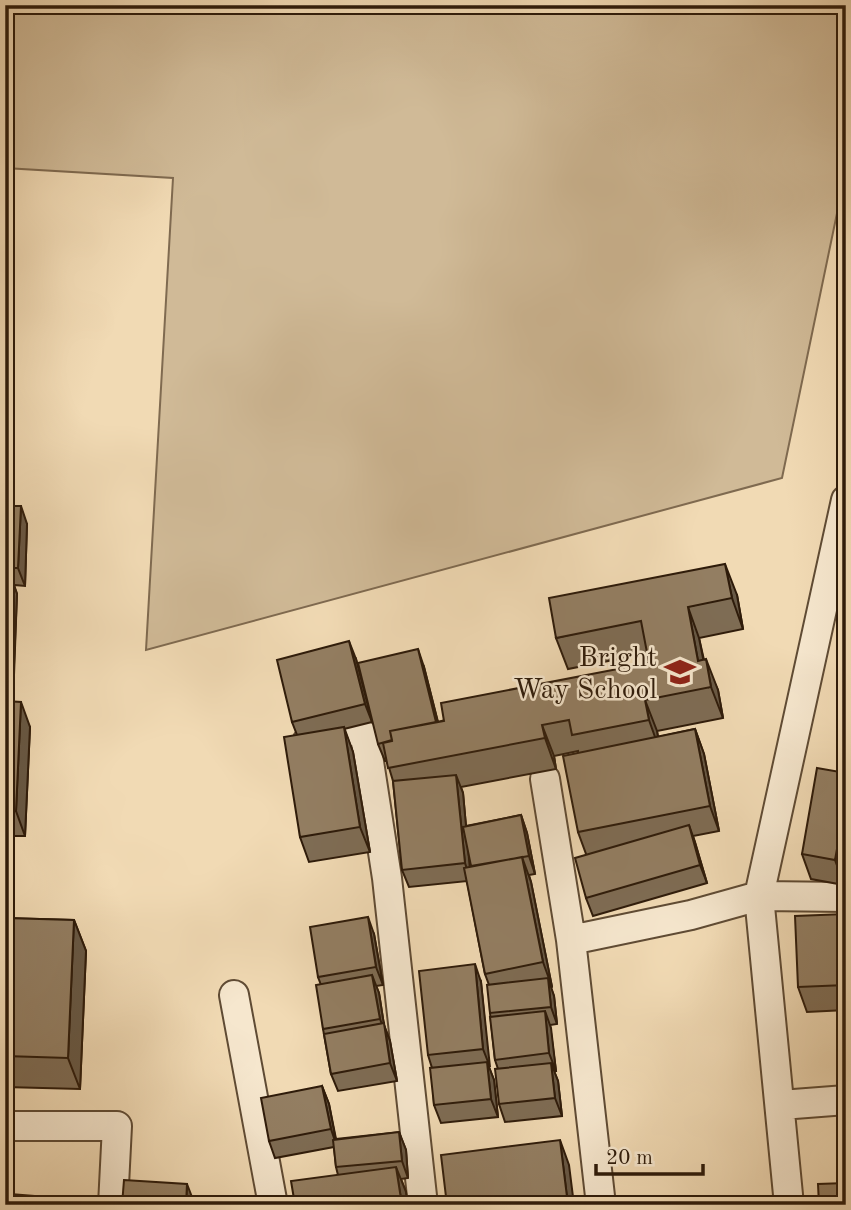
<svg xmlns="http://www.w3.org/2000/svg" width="851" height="1210" font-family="'Old Standard TT',serif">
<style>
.green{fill:#d0ba97;stroke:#7f6a50;stroke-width:2}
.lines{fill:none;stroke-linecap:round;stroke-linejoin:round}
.minor-casing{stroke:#5f4b34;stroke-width:32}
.minor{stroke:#f6e7ce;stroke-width:28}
.wall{fill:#7e6c54;stroke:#2e1b0a;stroke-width:2}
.shaded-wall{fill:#675845;stroke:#2e1b0a;stroke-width:2}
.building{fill:#937e62;stroke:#2e1b0a;stroke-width:2}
.labels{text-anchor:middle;stroke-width:5;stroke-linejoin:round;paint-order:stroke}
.poi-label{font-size:28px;fill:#2e1b0a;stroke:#f6e7ce;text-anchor:end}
</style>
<rect width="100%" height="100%" fill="#f1dab4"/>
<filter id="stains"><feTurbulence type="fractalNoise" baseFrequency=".00286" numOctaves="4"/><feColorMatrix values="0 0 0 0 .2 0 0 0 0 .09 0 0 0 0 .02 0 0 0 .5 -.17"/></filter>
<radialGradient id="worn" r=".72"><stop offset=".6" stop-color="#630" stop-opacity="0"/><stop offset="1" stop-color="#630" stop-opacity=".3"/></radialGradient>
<path class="green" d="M15,5H846V170L782,478L146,650L173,178L5,168V15Z"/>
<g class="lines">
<defs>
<path id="minor" d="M307,742L355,730L365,736L387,878L423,1205
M545,779L571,940
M234,995L273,1205
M781,1105L846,1100
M5,1126H117L113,1205
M601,1205L571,940L691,915L759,896L846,500
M789,1205L759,896L846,897"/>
</defs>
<use href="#minor" class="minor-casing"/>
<use href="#minor" class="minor"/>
</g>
<path class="wall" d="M5,506L27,524L25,586L14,585L17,594L13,702L30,727L25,836H5Z
M737,595L743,629L699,638L704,660L718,690L723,718L657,731L658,737L695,729L704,754L719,831L693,836L707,883L593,916L586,898V854L578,832V751L554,756L556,769L461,787L463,793L466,826L521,815L527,833L535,874L529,875L531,882L552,987L551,988L554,996L557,1024L550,1025L556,1071H554L558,1081L562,1116L505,1122L499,1104L498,1069L495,1060L490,1013L489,985L485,974L467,881L409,887L402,870L393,781L387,761H385L378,744L424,667L438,722L649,663L648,653L568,669L556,638Z
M356,659L372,722L344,729L353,752L370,852L309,862L300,837L297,735L292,722Z
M846,773V874L844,885L811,879L802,854Z
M846,914V1010L807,1012L798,987Z
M5,918L74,920L86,951L80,1089L5,1087Z
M374,934L383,985L376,986L379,993L384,1025L390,1041L397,1081L338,1091L331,1074L323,1029L321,985L318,977Z
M481,982L489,1067L494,1080L498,1117L441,1123L434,1105L432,1068L428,1055Z
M322,1086L329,1104L336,1139L399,1132L406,1150L408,1178L401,1179L406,1192L407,1205H295L338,1175L336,1167L334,1147L275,1158L269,1141Z"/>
<path class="shaded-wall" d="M21,506L27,524L25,586L18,568Z
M725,564L737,595L743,629L732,598Z
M8,569L17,594L12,712L5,692V638Z
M688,607L699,638L709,688L698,661Z
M349,641L356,659L372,722L365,704Z
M418,649L424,667L444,747L438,729Z
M706,659L718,690L723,718L711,687Z
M645,700L657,731L660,751L649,720Z
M21,702L30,727L25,836L16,811Z
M542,725L554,756L556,769L545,738Z
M344,727L353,752L370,852L360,827Z
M695,729L704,754L719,831L710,806Z
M456,775L463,793L471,881L465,863Z
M521,815L527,833L535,874L529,856Z
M689,825L695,842L707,883L700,865Z
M837,849L846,874L844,885L835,860Z
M522,857L531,882L552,987L543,962Z
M368,917L374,934L383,985L376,967Z
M74,920L86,951L80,1089L68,1058Z
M475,964L481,982L490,1067L483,1049Z
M372,975L379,993L384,1025L390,1041L397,1081L390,1063L386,1035L380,1019Z
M548,978L554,996L557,1024L551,1007Z
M545,1011L551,1028L556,1071L549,1053Z
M487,1062L494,1080L498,1117L491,1099Z
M551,1063L558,1081L562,1116L555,1098Z
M322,1086L329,1104L337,1147L331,1129Z
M399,1132L406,1150L408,1178L402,1161Z
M560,1140L569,1165L574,1205H568Z
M396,1167L406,1192L407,1205H402Z
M187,1184L195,1205H186Z
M5,1191L10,1205H5Z"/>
<path class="building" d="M5,506H21L18,568H5Z
M725,564L732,598L688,607L698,661L706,659L711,687L645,700L649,720L572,735L569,720L542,725L545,738L388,768L383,743L392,741L390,731L444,721L441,703L649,663L641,621L556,638L549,598Z
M5,569H8L5,638Z
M349,641L365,704L292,722L277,660Z
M418,649L436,722L390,731L392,740L378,744L358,663Z
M5,701L21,702L16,811H5Z
M344,727L360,827L300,837L284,737Z
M695,729L710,806L578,832L563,756Z
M817,768L846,773V851L837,849L835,860L802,854Z
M456,775L465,863L402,870L393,781Z
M521,815L529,856L471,866L463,827Z
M689,825L700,865L586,898L575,858Z
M522,857L543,962L485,974L464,868Z
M846,914V985L798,987L795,916Z
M368,917L376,967L318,977L310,927Z
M5,918L74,920L68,1058L5,1056Z
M475,964L483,1049L428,1055L419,971Z
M372,975L380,1019L323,1029L316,985Z
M548,978L551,1007L490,1013L487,985Z
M545,1011L549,1053L495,1060L490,1017Z
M384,1023L390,1063L331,1074L324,1034Z
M487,1062L491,1099L434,1105L430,1068Z
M551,1063L555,1098L499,1104L495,1069Z
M322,1086L331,1129L269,1141L261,1098Z
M399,1132L402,1161L336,1167L333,1140Z
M560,1140L568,1205H447L441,1155Z
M396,1167L402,1205H295L291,1181Z
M124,1180L187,1184L186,1205H122Z
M846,1183V1205H819L818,1184Z
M10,1194L71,1199L70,1205H9Z"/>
<defs>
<symbol id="school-bare" viewBox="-9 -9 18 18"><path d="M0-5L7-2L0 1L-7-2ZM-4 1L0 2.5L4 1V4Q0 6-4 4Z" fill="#8f2418" stroke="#f6e7ce" stroke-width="2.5" paint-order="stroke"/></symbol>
</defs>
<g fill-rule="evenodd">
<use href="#school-bare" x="658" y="650" width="44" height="44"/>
</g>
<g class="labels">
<g class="poi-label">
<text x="657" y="666">Bright<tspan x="657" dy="32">Way School</tspan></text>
</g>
</g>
<rect width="851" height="1210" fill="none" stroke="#f1dab4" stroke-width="28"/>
<rect x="7" y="7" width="837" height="1196" fill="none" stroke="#2e1b0a" stroke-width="3.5"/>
<rect x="14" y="14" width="823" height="1182" fill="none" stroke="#2e1b0a" stroke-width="2"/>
<path d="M596 1164v10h107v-10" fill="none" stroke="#2e1b0a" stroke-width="3.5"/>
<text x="606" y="1164" font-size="21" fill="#2e1b0a" stroke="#f6e7ce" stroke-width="5" paint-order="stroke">20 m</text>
<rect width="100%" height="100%" filter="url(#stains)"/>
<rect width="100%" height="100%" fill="url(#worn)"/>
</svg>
